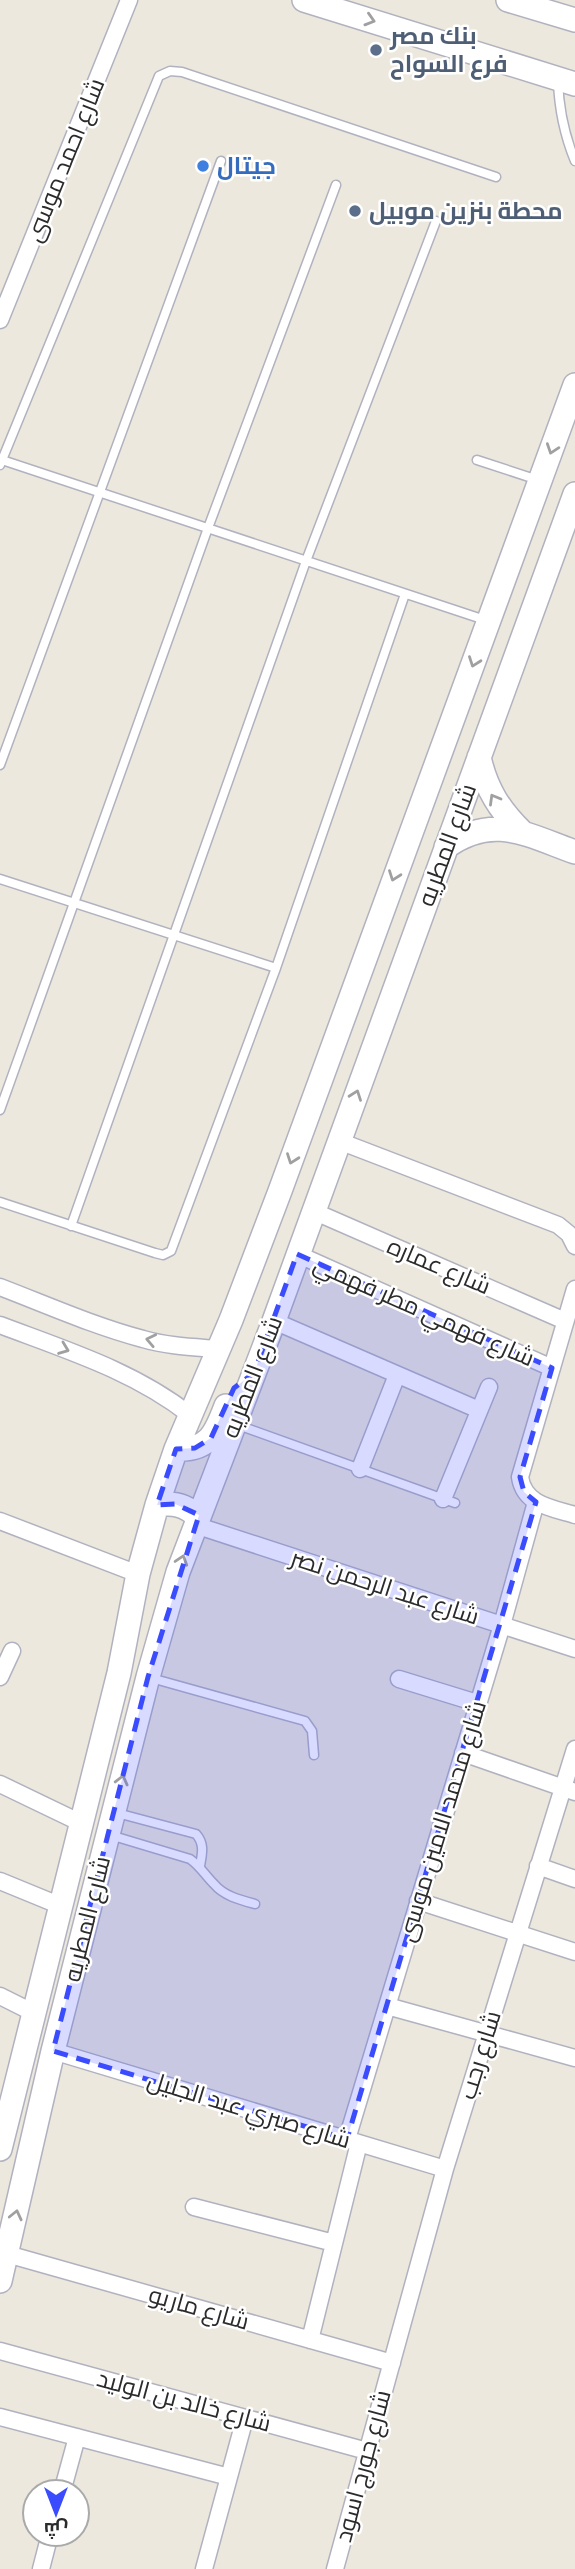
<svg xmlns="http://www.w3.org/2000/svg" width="575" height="2569" font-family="'Exo 2',Cairo,sans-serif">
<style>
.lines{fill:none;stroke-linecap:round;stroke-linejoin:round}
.lane-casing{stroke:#b1b2bf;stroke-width:11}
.street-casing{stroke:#b1b2bf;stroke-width:19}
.secondary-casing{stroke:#b1b2bf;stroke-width:26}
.lane{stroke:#fff;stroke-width:8}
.street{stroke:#fff;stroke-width:16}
.secondary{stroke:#fff;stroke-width:23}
.oneway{stroke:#a0a0a0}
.marked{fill:#3a4cfd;fill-opacity:0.2;stroke:#3a4cfd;stroke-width:5;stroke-dasharray:14 9;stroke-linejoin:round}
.service-dot{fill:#5c6f8a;stroke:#fff;stroke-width:2.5}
.shop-dot{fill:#3f7fe0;stroke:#fff;stroke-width:2.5}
.labels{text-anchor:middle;stroke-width:5;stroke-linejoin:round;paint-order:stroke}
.service-label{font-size:24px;font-weight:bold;fill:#4e5e75;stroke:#fff;text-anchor:start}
.street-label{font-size:24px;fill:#2b2b2b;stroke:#fff}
.shop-label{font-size:24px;font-weight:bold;fill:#366cbe;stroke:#fff;text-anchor:start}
</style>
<rect width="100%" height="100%" fill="#ede8dd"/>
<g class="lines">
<defs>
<path id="lane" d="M558,81C559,110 564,134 575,161
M2,460L488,621
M477,460L538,480
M0,465L159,76L170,71L182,72L496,177
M0,765L221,161
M0,879L276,968
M0,1110L208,528L336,185
M0,1202L155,1253L163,1255L171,1251L276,968L405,594
M71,1226L306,561L436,221
M238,1425L455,1503
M151,1678L305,1721L312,1731L314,1755
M117,1813L196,1834C205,1844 202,1854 200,1866
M110,1835L190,1859C200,1866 205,1875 214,1884C224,1896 240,1900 255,1904"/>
<path id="street" d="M0,320L129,0
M339,1141L558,1225L569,1234L575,1246
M313,1211L565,1321
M297,1254L552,1368
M0,1287C47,1305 94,1326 143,1339C167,1346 193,1347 218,1349
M575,1289L520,1477C524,1505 552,1508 575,1515
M274,1321L479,1410
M0,1325C66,1350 134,1371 190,1415
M360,1469L397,1375
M443,1499L489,1387
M0,1521L138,1574
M195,1525L575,1649
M0,1677L12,1651
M399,1679L477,1703
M463,1753L575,1792
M0,1784L81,1823
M538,1866L575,1879
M0,1881L61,1906
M418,1901L575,1952
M0,1996L34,2013
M387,2006L575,2058
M53,2051L445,2169
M347,2139L502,1625L536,1502
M194,2207L334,2243
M7,2254L392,2363
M310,2340L359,2143
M0,2351L367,2451
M0,2417L229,2477
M62,2492L77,2437
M41,2569L50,2534
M204,2569L245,2418
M335,2569L445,2169L575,1749"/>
<path id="secondary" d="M304,0L575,84
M508,0L575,20
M479,757C486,789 500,811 523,833
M446,847C493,813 527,835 575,852
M176,1449C210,1451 216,1432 226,1406
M157,1505C173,1502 186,1505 198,1517
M0,2149L119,1673L138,1574L157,1505L176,1449L231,1320L280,1191L575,385
M0,2281L53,2051L148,1677L178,1572L274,1321L575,494"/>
</defs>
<use href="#lane" class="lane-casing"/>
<use href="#street" class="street-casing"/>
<use href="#secondary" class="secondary-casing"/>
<use href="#lane" class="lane"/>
<use href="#street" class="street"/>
<use href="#secondary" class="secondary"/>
</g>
<defs><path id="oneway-chevron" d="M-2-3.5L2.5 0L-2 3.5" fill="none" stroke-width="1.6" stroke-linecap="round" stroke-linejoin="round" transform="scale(1.75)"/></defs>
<g class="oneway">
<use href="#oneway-chevron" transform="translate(370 20) rotate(17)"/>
<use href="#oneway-chevron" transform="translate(552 449) rotate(109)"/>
<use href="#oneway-chevron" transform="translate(474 662) rotate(110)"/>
<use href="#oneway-chevron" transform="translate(494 799) rotate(-120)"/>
<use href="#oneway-chevron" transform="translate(394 876) rotate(110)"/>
<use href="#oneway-chevron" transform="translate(356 1095) rotate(-70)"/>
<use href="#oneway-chevron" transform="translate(292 1159) rotate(110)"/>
<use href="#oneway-chevron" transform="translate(151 1340) rotate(-168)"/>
<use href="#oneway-chevron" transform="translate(64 1349) rotate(21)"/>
<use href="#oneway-chevron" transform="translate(182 1560) rotate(-72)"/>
<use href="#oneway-chevron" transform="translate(122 1780) rotate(-76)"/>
<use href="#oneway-chevron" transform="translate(16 2215) rotate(-77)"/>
</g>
<path class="marked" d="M297,1254L552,1368L520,1477L524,1492L536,1502L347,2139L53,2051L148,1677L199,1515L175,1504L157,1505L176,1449L195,1448L211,1438L234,1388L254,1373Z"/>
<g class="service-dot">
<circle cx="376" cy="50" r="7"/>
<circle cx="355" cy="211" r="7"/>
</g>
<circle class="shop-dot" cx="203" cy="166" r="7"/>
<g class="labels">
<g class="service-label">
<text x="390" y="44">بنك مصر<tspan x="390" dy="28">فرع السواح</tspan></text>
<text x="369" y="219">محطة بنزين موبيل</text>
</g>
<g class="street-label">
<text transform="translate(65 160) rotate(-68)" y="8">شارع احمد موسى</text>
<text transform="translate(447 845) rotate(-70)" y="8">شارع المطريه</text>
<text transform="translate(439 1266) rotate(23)" y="8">شارع عماره</text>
<text transform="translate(424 1311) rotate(24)" y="8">شارع فهمي مطر فهمي</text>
<text transform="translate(252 1377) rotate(-69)" y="8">شارع المطريه</text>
<text transform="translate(385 1587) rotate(18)" y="8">شارع عبد الرحمن نصر</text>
<text transform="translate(442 1821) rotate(-73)" y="8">شارع محمد الامين موسى</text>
<text transform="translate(87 1919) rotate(-76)" y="8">شارع المطريه</text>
<text transform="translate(480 2055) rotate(-73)" y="8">شارع رجب</text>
<text transform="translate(249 2110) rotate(17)" y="8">شارع صبري عبد الجليل</text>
<text transform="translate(199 2308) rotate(16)" y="8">شارع ماريو</text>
<text transform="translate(184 2401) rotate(15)" y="8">شارع خالد بن الوليد</text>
<text transform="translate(363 2466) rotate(-75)" y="8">شارع جورج اسود</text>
</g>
<g class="shop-label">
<text x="217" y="174">جيتال</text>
</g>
</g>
<g transform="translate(56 2513) rotate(180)"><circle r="33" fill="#ffffff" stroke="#aaaaaa" stroke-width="2"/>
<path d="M0-5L12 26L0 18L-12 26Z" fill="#3a4cfd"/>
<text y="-10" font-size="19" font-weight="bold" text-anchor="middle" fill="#2b2b2b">ش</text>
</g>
</svg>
